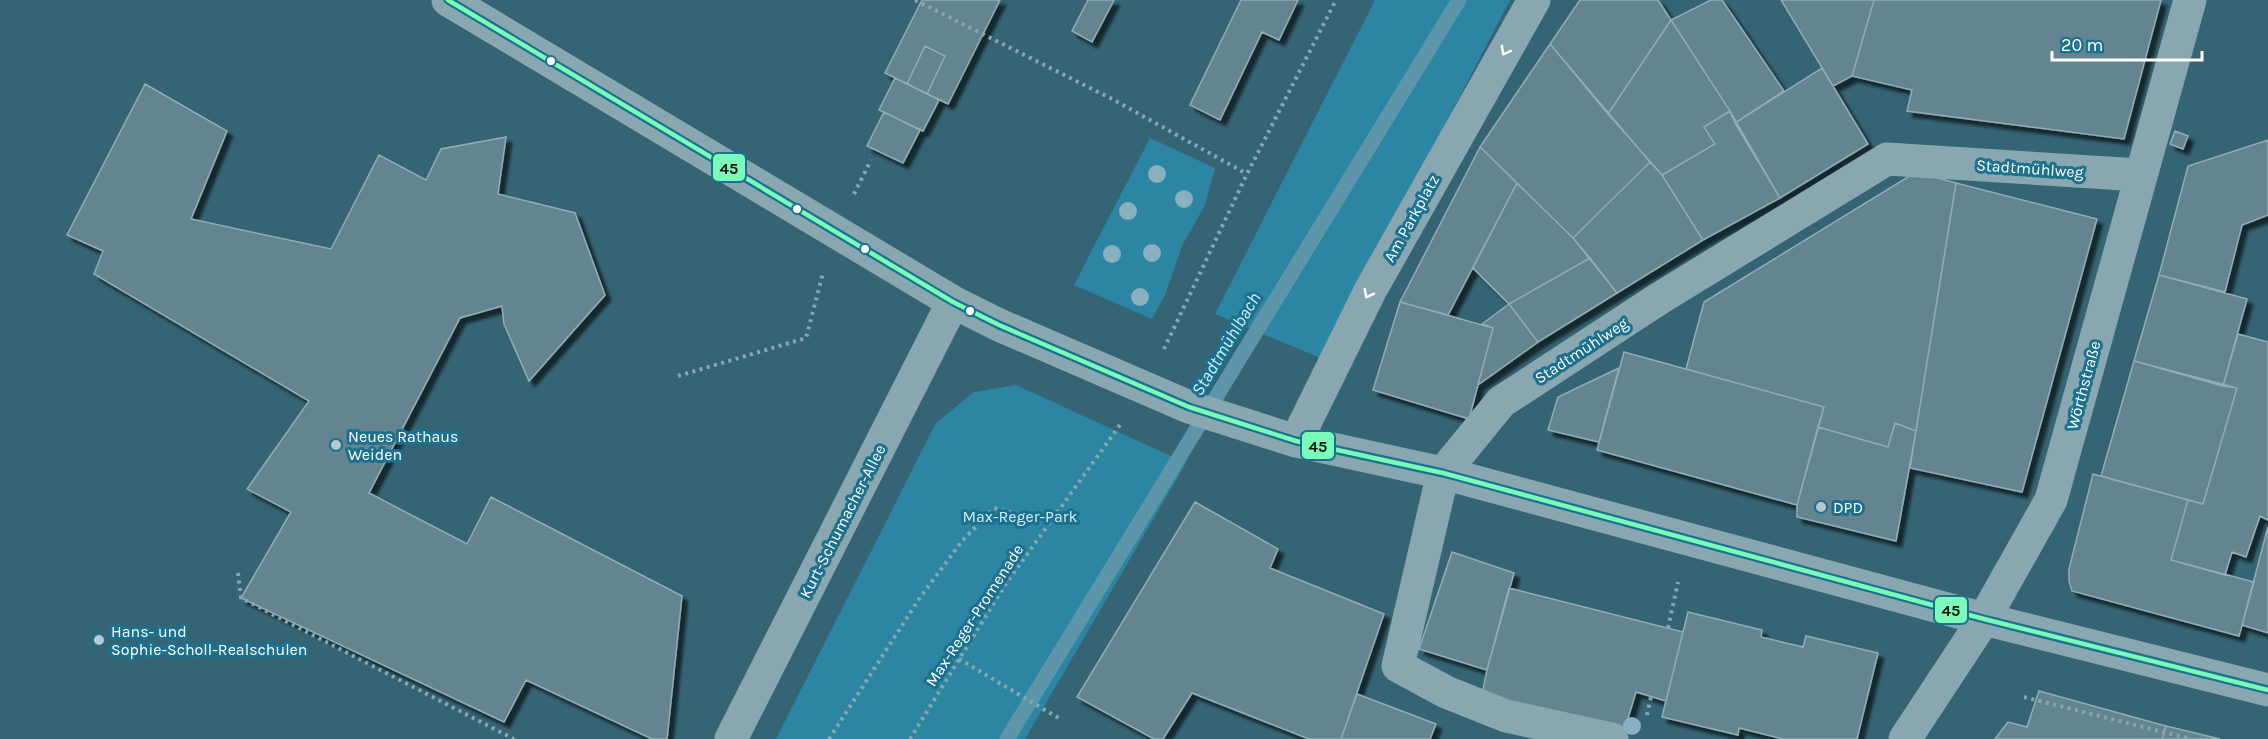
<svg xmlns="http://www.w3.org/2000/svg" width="2268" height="739" font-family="Karla,sans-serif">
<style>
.green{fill:#2c86a3}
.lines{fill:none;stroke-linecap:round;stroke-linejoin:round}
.stream{stroke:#5d96aa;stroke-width:15}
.building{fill:#638490;stroke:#91adb6;stroke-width:1.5;filter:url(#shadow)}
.path{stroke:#89a7b0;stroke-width:4;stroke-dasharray:3 4.5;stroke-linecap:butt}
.minor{stroke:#89a7b0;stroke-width:33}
.bus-1-casing{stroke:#1b718e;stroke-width:9}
.bus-1{stroke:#7afbb9;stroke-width:4.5}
.tree{fill:#89b0be}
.oneway{stroke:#fff}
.bus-dot{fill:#fff;stroke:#1b718e;stroke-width:2}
.poi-dot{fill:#b8c9ce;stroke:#1b718e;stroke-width:2}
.labels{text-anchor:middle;stroke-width:6;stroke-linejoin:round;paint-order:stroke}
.street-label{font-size:16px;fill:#fff;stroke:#1b718e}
.poi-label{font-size:16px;fill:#fff;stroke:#1b718e;text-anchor:start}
.park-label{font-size:16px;fill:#ceeffa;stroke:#1b718e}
.water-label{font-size:18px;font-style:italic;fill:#ceeff8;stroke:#1b718e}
.line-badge{stroke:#1b718e;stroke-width:2}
.pale-badge-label{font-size:16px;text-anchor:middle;font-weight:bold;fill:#111}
</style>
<defs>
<filter id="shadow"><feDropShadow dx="5.5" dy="5.5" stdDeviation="1.5" flood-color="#0009"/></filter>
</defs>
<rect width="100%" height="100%" fill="#356474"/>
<path class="green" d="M1375,0H1510L1323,359L1215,314Z
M1150,138L1215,168L1205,205L1182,246L1165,295L1152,319L1074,285Z
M1016,385L1186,463L1025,739H776L936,423L974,392Z"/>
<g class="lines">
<path class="stream" d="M1007,739L1459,0"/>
</g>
<path class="building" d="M922,0H1000L948,104L885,73Z
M1088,0H1114L1092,42L1072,31Z
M1241,0H1298L1279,40L1262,32L1220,120L1190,105Z
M1580,0H1658L1671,20L1608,114L1550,44Z
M1711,0H1722L1784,91L1735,123L1730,111L1671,20Z
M1781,0H1874L1852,76L1833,86Z
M1874,0H2161L2124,139L1907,111L1912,90L1852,76Z
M1671,20L1730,111L1704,127L1715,144L1662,175L1608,114Z
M1550,44L1650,162L1573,238L1480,147Z
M925,46L945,56L927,94L907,84Z
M1822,68L1868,144L1780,198L1735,123Z
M895,78L939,100L923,131L879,110Z
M145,84L227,131L191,219L331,249L379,155L426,180L441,149L506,137L498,194L575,213L605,295L529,381L504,324L502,306L460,318L369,493L467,544L491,497L682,596L667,739H652L526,680L504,722L241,598L291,512L247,489L309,401L94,274L103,251L67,235Z
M1730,111L1780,198L1703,240L1662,175L1715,144L1704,127Z
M884,112L920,130L903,163L867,146Z
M2175,131L2188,136L2183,149L2170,144Z
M2268,140V215L2242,225L2225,292L2159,275L2188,166Z
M1480,147L1517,183L1448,315L1400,302Z
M1650,162L1662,175L1703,240L1617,293L1573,238Z
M1916,172L1956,183L1916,431L1895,423L1888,447L1818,427L1824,407L1686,369L1704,302Z
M1517,183L1573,238L1590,258L1509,304L1473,268Z
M1956,183L2097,219L2022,492L1910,468Z
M1590,258L1617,293L1538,342L1509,304Z
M2159,275L2247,299L2223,386L2134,361Z
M1400,302L1493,328L1469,419L1373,390Z
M1509,304L1538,342L1478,385L1493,328L1482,324Z
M2238,334L2268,342V520L2260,516L2246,557L2232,552L2225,575L2171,560L2188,500L2203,504L2237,388L2223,386Z
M1624,352L1824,407L1797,505L1597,450Z
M2134,361L2237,388L2203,504L2101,476Z
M1619,368L1599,442L1548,430L1558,397Z
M1895,423L1916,431L1896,541L1797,517V505L1818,427L1888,447Z
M2093,474L2188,500L2171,560L2254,582L2239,636L2072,591L2069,581V569Z
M1195,502L1278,549L1270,568L1384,614L1341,739H1309L1192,693L1163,739H1154L1077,697Z
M2268,527V633L2242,625Z
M1452,552L1514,573L1487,670L1419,649Z
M1509,588L1683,632L1666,701L1636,692L1625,728L1482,695L1487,670Z
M1688,612L1762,630L1761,637L1803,647L1806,636L1878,653L1857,739H1783L1739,728L1738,735L1662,717Z
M2039,691L2166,726L2162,739H1995L2008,722L2027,727Z
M1357,694L1436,724L1430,739H1341Z
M2166,726L2220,739H2162Z"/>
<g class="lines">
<path class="path" d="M915,0L1114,100L1247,174
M854,194L871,160
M1164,349L1247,174L1336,0
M678,376L806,338L823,273
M238,573L241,598L514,739
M1668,628L1678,582
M959,659L1062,720
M2024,697L2191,739
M1647,715L1651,697
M829,739L919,599L962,541L994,508L1051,522
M910,739L1005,585L1120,425"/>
<path class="minor" d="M448,0L953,302L999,325L1189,407L1296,441L1443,473L1984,619L2268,690
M1296,441L1370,291L1534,0
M731,739L953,302
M1612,739L1506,716L1446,692L1398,666L1443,473L1501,402L1660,298L1887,159L2140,175
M1905,739L1984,619L2051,500L2190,0"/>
<defs>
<path id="bus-1" d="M448,0L953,302L999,325L1189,407L1296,441L1443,473L1984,619L2268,690"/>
</defs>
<use href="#bus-1" class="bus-1-casing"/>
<use href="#bus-1" class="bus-1"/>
</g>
<g class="tree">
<circle cx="1157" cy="174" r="9"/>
<circle cx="1184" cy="199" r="9"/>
<circle cx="1128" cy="211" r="9"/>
<circle cx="1152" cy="253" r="9"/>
<circle cx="1112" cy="254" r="9"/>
<circle cx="1140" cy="297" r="9"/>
<circle cx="1632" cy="726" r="9"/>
</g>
<defs><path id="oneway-chevron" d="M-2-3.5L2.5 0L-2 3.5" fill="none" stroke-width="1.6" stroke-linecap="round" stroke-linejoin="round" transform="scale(1.5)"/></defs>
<g class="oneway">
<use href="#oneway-chevron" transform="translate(1505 51) rotate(119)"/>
<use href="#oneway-chevron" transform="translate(1368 294) rotate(117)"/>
</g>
<g class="bus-dot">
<circle cx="551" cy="61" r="5"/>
<circle cx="797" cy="209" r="5"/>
<circle cx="865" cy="249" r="5"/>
<circle cx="970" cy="311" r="5"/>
</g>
<g class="poi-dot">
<circle cx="336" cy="445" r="6"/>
<circle cx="1821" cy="507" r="6"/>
<circle cx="99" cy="640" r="6"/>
</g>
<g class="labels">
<g class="street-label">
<text transform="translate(2030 168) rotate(4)" y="6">Stadtmühlweg</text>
<text transform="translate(1411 218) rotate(-61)" y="6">Am Parkplatz</text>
<text transform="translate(1581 350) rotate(-33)" y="6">Stadtmühlweg</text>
<text transform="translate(2083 385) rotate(-75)" y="6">Wörthstraße</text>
<text transform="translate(842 521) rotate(-63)" y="6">Kurt-Schumacher-Allee</text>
<text transform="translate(974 615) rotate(-57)" y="6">Max-Reger-Promenade</text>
</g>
<g class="poi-label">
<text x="348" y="442">Neues Rathaus<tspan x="348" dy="18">Weiden</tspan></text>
<text x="1833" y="513">DPD</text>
<text x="111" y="637">Hans- und<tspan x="111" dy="18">Sophie-Scholl-Realschulen</tspan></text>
</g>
<g class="park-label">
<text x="1020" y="522">Max-Reger-Park</text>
</g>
<g class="water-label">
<text transform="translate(1226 344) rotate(-59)" y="6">Stadtmühlbach</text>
</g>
</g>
<g class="line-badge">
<rect x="712" y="153" width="34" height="29" rx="6" fill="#7afbb9"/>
<rect x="1301" y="431" width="34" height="29" rx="6" fill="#7afbb9"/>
<rect x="1934" y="596" width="34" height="28" rx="6" fill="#7afbb9"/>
</g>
<g class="pale-badge-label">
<text x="729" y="174">45</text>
<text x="1318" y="452">45</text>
<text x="1951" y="616">45</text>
</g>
<path d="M2052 51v9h150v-9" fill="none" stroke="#ffffff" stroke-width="3"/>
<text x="2061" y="51" font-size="18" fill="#ffffff" stroke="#1b718e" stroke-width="4.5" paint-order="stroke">20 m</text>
</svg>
